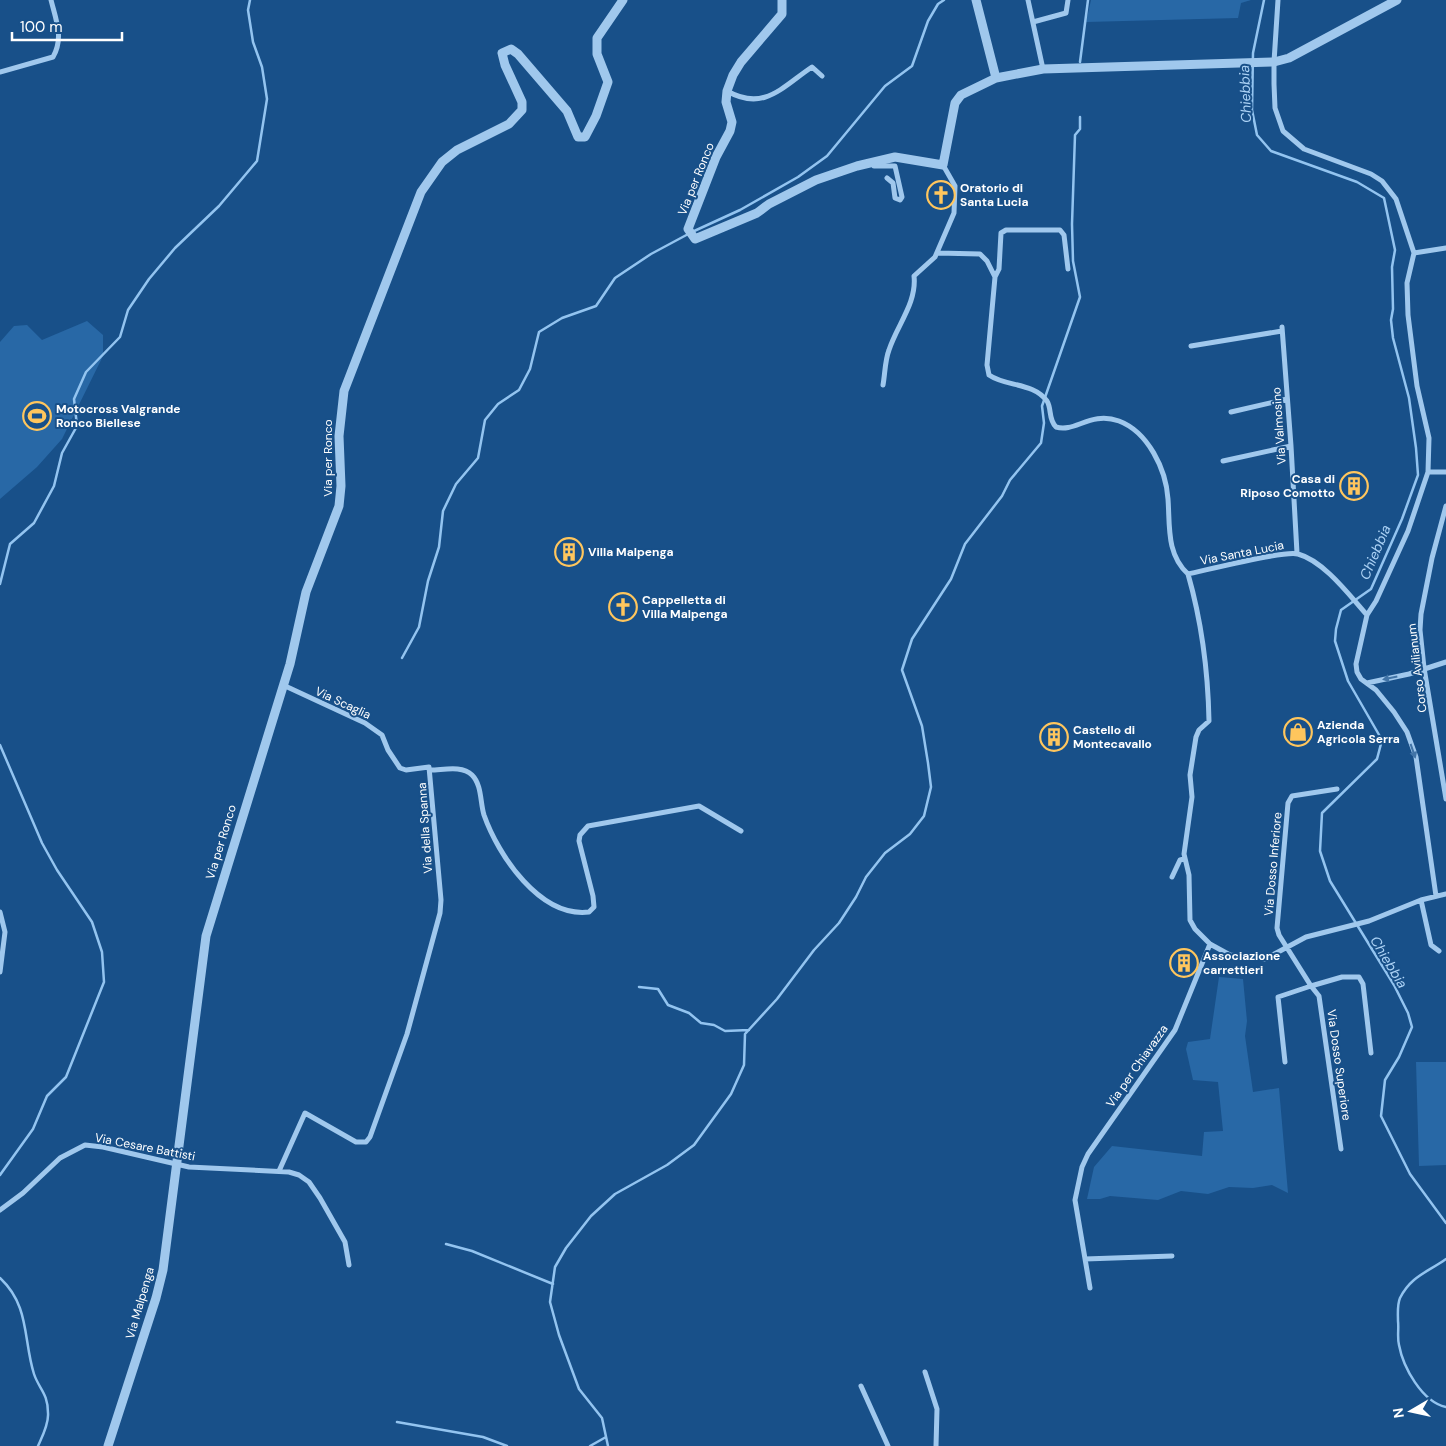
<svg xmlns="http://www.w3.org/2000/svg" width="1446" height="1446" font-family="'DM Sans',sans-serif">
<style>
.green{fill:#2868a6}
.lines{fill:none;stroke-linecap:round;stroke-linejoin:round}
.stream{stroke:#93c4f0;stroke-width:2.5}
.minor{stroke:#a0c8ed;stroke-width:5}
.tertiary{stroke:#a0c8ed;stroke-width:9}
.oneway{fill:#4174a7}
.labels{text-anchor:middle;stroke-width:4;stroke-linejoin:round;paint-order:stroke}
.street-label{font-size:12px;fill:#fff;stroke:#185089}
.poi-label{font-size:12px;font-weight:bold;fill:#fff;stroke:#185089;text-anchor:start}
.water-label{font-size:14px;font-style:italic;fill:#acd2f5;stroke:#185089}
</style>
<rect width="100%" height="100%" fill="#185089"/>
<path class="green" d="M1091,0H1251L1241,3L1238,18L1086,22Z
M87,321L103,335V356L62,439L37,467L0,499V342L14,326L27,325L42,340Z
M1219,977L1243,979L1247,1021L1245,1036L1253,1092L1279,1088L1288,1193L1272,1185L1253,1188L1229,1187L1208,1194L1181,1191L1158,1200L1110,1196L1100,1199H1087L1094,1167L1112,1146L1202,1156L1204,1132L1223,1131L1218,1082L1193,1080L1186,1049L1188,1042L1210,1039Z
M1416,1062H1446V1165L1419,1166Z"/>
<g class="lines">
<path class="stream" d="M1264,0L1253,53L1252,110L1257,135L1271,151L1357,182L1384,198L1395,250L1392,267L1393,309L1391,320L1393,338L1409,398L1416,448L1418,475L1402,519L1371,589L1341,610L1336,629L1335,641L1348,681L1382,740L1377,759L1322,813L1320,851L1330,881L1394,985L1408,1013L1412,1027L1399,1057L1385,1080L1381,1116L1410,1174L1446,1223
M1080,62L1088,0
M0,584L10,544L34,523L54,486L62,453L77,426L74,399L86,372L120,337L128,310L149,279L175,248L219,206L257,161L267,99L262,67L253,42L248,10L250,0
M402,658L419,627L428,581L439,547L443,511L456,484L478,458L485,420L498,404L519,390L530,369L539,332L562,318L596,306L615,278L651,254L692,232L740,210L798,177L827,156L885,86L912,66L928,21L938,4L944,0
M0,745L42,843L57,870L92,922L102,952L104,982L66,1077L47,1096L33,1129L0,1175
M639,987L658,989L668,1005L689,1013L701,1023L714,1025L725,1031L749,1030
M446,1244L472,1251L553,1284
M1446,1259C1428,1272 1411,1276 1400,1298C1397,1305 1398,1314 1398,1321C1399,1329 1397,1337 1399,1345C1403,1367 1422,1402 1446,1407
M0,1278C30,1306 23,1339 34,1374C39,1389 48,1393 48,1413C49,1424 42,1437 38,1446
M397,1422L483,1437L507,1446
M590,1446L606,1437
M608,1446L602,1418L579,1389L559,1335L550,1302L555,1267L566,1248L591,1216L615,1194L667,1165L694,1145L731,1094L744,1065L745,1034L777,999L814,950L839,923L856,897L866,877L885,853L910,834L924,816L931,787L928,763L922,726L902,670L912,639L951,579L965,544L1002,496L1010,480L1041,443L1044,423L1042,406L1080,297L1073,261L1072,224L1075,135L1080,129V117"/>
<path class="minor" d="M1028,0L1043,69
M1278,0L1274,62V84L1275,108L1283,131L1304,149L1371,174L1382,181L1396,199L1414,253L1407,283L1408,315L1417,386L1429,438L1428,472L1408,531L1376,601L1367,615L1356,664L1357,672L1361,679L1376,690L1394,712L1407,732L1416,757L1436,896
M1033,22L1066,13L1068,0
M0,72L53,57C64,38 56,20 51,0
M727,91C764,112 782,87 812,67L822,76
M874,166H895L902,197L900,200L895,198L893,183L887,178
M938,253L980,254L987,261L995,277L987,365L989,375C1006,387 1033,382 1047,401C1052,409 1048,419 1056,427C1075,433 1090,411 1119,421C1148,432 1166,469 1168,499C1170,525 1166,554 1188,574
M1414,253L1446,248
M995,277L999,269L1001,233L1006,230H1060L1064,235L1068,269
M1282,327L1291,446L1297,553
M1191,346L1282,331
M883,385C885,374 885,360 889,350C897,325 917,303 914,276L935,257L954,213L955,186L943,165
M1231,412L1287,399
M1223,461L1291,446
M1428,472H1446
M1446,506L1432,558L1421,614L1420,630L1424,668L1446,799
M1188,574C1202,623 1208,670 1209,721L1199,730L1196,737L1190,775L1192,797L1184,854L1189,875L1190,920L1195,929L1210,944L1230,955L1265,959L1306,937L1369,921L1421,900L1446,894
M1188,574C1207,570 1284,550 1298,554C1324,561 1350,596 1367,615
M1367,683L1409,674L1446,662
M431,770C443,770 462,765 472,775C482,785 480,802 484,815C498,855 540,918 589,912L594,907L593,896L579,841L580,835L588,826L699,806L741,831
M1172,877L1180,860L1184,859
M1421,900L1431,945L1439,951
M0,912L5,932L0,972
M1285,1062L1278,997L1311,986L1279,935L1277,928L1288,803L1292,796L1337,789
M1341,1149L1319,996L1311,986L1342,977H1359L1363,984L1371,1053
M279,1171L305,1113L356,1142H366L370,1137L407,1034L440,913L441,900L429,767L406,770L400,768L388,750L382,735L365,723L283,685
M0,1210L23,1193L60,1158L85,1145L103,1147L189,1167L289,1172L299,1175L309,1182L320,1198L345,1242L349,1265
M1085,1259L1172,1256
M1090,1288L1075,1200L1082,1167L1088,1154L1175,1030L1210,944
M925,1372L937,1409L936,1446
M861,1386L888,1446"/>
<path class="tertiary" d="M782,0V14L741,62L733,75L727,91L726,102L732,122L730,131L716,157L688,229L695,239L757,213L769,204L816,180L857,166L895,157L943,165L955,103L961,95L996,78L1043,69L1274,62L1289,58L1397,0
M976,0L996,78
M108,1446L156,1298L163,1270L206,936L290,664L306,592L339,506L341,486L339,436L344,391L421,192L442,162L457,150L509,124L522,110V102L505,65L502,53L511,49L518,54L567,111L578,137H585L596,116L608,82L597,54V38L623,0"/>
</g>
<defs><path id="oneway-solid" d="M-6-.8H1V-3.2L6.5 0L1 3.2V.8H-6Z" transform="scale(1.25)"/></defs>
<g class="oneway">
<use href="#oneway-solid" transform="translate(1390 678) rotate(168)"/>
<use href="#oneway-solid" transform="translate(1413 751) rotate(71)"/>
</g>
<defs>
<symbol id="church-ring" viewBox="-11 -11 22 22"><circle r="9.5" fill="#185089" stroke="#ffc65d" stroke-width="1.5"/><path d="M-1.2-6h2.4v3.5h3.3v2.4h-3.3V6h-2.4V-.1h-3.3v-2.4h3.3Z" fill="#ffc65d"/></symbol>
<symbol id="stadium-ring" viewBox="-11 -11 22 22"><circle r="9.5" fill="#185089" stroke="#ffc65d" stroke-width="1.5"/><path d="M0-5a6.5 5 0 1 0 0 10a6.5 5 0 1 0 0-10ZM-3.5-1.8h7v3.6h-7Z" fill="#ffc65d"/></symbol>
<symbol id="building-ring" viewBox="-11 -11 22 22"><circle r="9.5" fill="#185089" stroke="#ffc65d" stroke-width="1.5"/><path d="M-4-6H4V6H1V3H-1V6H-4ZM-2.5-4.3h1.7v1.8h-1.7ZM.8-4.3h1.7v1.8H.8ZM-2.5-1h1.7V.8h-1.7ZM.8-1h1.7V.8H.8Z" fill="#ffc65d"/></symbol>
<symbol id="shop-ring" viewBox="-11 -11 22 22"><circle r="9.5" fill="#185089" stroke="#ffc65d" stroke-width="1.5"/><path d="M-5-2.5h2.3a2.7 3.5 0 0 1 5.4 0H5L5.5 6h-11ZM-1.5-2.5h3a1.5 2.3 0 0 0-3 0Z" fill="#ffc65d"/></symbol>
</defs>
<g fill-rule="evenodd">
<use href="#church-ring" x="925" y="179" width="32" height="32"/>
<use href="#stadium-ring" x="21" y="400" width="32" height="32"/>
<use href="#building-ring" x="1338" y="470" width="32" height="32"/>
<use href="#building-ring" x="553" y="536" width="32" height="32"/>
<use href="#church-ring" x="607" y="591" width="32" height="32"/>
<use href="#shop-ring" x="1282" y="716" width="32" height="32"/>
<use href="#building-ring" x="1038" y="721" width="32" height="32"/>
<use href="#building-ring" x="1168" y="947" width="32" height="32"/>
</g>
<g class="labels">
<g class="street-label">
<text transform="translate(696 179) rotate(-68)" y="4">Via per Ronco</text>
<text transform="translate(1279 426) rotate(-94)" y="4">Via Valmosino</text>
<text transform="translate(328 458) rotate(-90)" y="4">Via per Ronco</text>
<text transform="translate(1242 553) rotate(-11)" y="4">Via Santa Lucia</text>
<text transform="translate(1417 668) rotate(-97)" y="4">Corso Avilianum</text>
<text transform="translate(343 703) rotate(25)" y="4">Via Scaglia</text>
<text transform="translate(425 828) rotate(-94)" y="4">Via della Spanna</text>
<text transform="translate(221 842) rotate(-73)" y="4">Via per Ronco</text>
<text transform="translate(1273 864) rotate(-85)" y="4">Via Dosso Inferiore</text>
<text transform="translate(1339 1065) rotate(82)" y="4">Via Dosso Superiore</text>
<text transform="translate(1137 1066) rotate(-55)" y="4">Via per Chiavazza</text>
<text transform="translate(145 1147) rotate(11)" y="4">Via Cesare Battisti</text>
<text transform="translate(140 1303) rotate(-74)" y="4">Via Malpenga</text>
</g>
<g class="poi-label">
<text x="960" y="192">Oratorio di<tspan x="960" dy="14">Santa Lucia</tspan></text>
<text x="56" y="413">Motocross Valgrande<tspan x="56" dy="14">Ronco Biellese</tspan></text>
<text x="1335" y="483" text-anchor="end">Casa di<tspan x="1335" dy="14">Riposo Comotto</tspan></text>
<text x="588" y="556">Villa Malpenga</text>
<text x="642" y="604">Cappelletta di<tspan x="642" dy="14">Villa Malpenga</tspan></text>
<text x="1317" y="729">Azienda<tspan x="1317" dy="14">Agricola Serra</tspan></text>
<text x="1073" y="734">Castello di<tspan x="1073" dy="14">Montecavallo</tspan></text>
<text x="1203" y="960">Associazione<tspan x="1203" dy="14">carrettieri</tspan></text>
</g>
<g class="water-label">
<text transform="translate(1245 94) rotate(-92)" y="5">Chiebbia</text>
<text transform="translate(1375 552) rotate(-67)" y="5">Chiebbia</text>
<text transform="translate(1389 962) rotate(59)" y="5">Chiebbia</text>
</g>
</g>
<g transform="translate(1411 1411) rotate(261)" stroke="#185089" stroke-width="4" paint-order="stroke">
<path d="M0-4L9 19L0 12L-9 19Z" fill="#ffffff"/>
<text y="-8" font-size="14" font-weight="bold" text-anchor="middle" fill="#ffffff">N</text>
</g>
<path d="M12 32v8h110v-8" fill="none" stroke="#ffffff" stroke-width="2.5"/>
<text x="20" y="32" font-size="15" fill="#ffffff" stroke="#185089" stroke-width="4" paint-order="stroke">100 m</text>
</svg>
